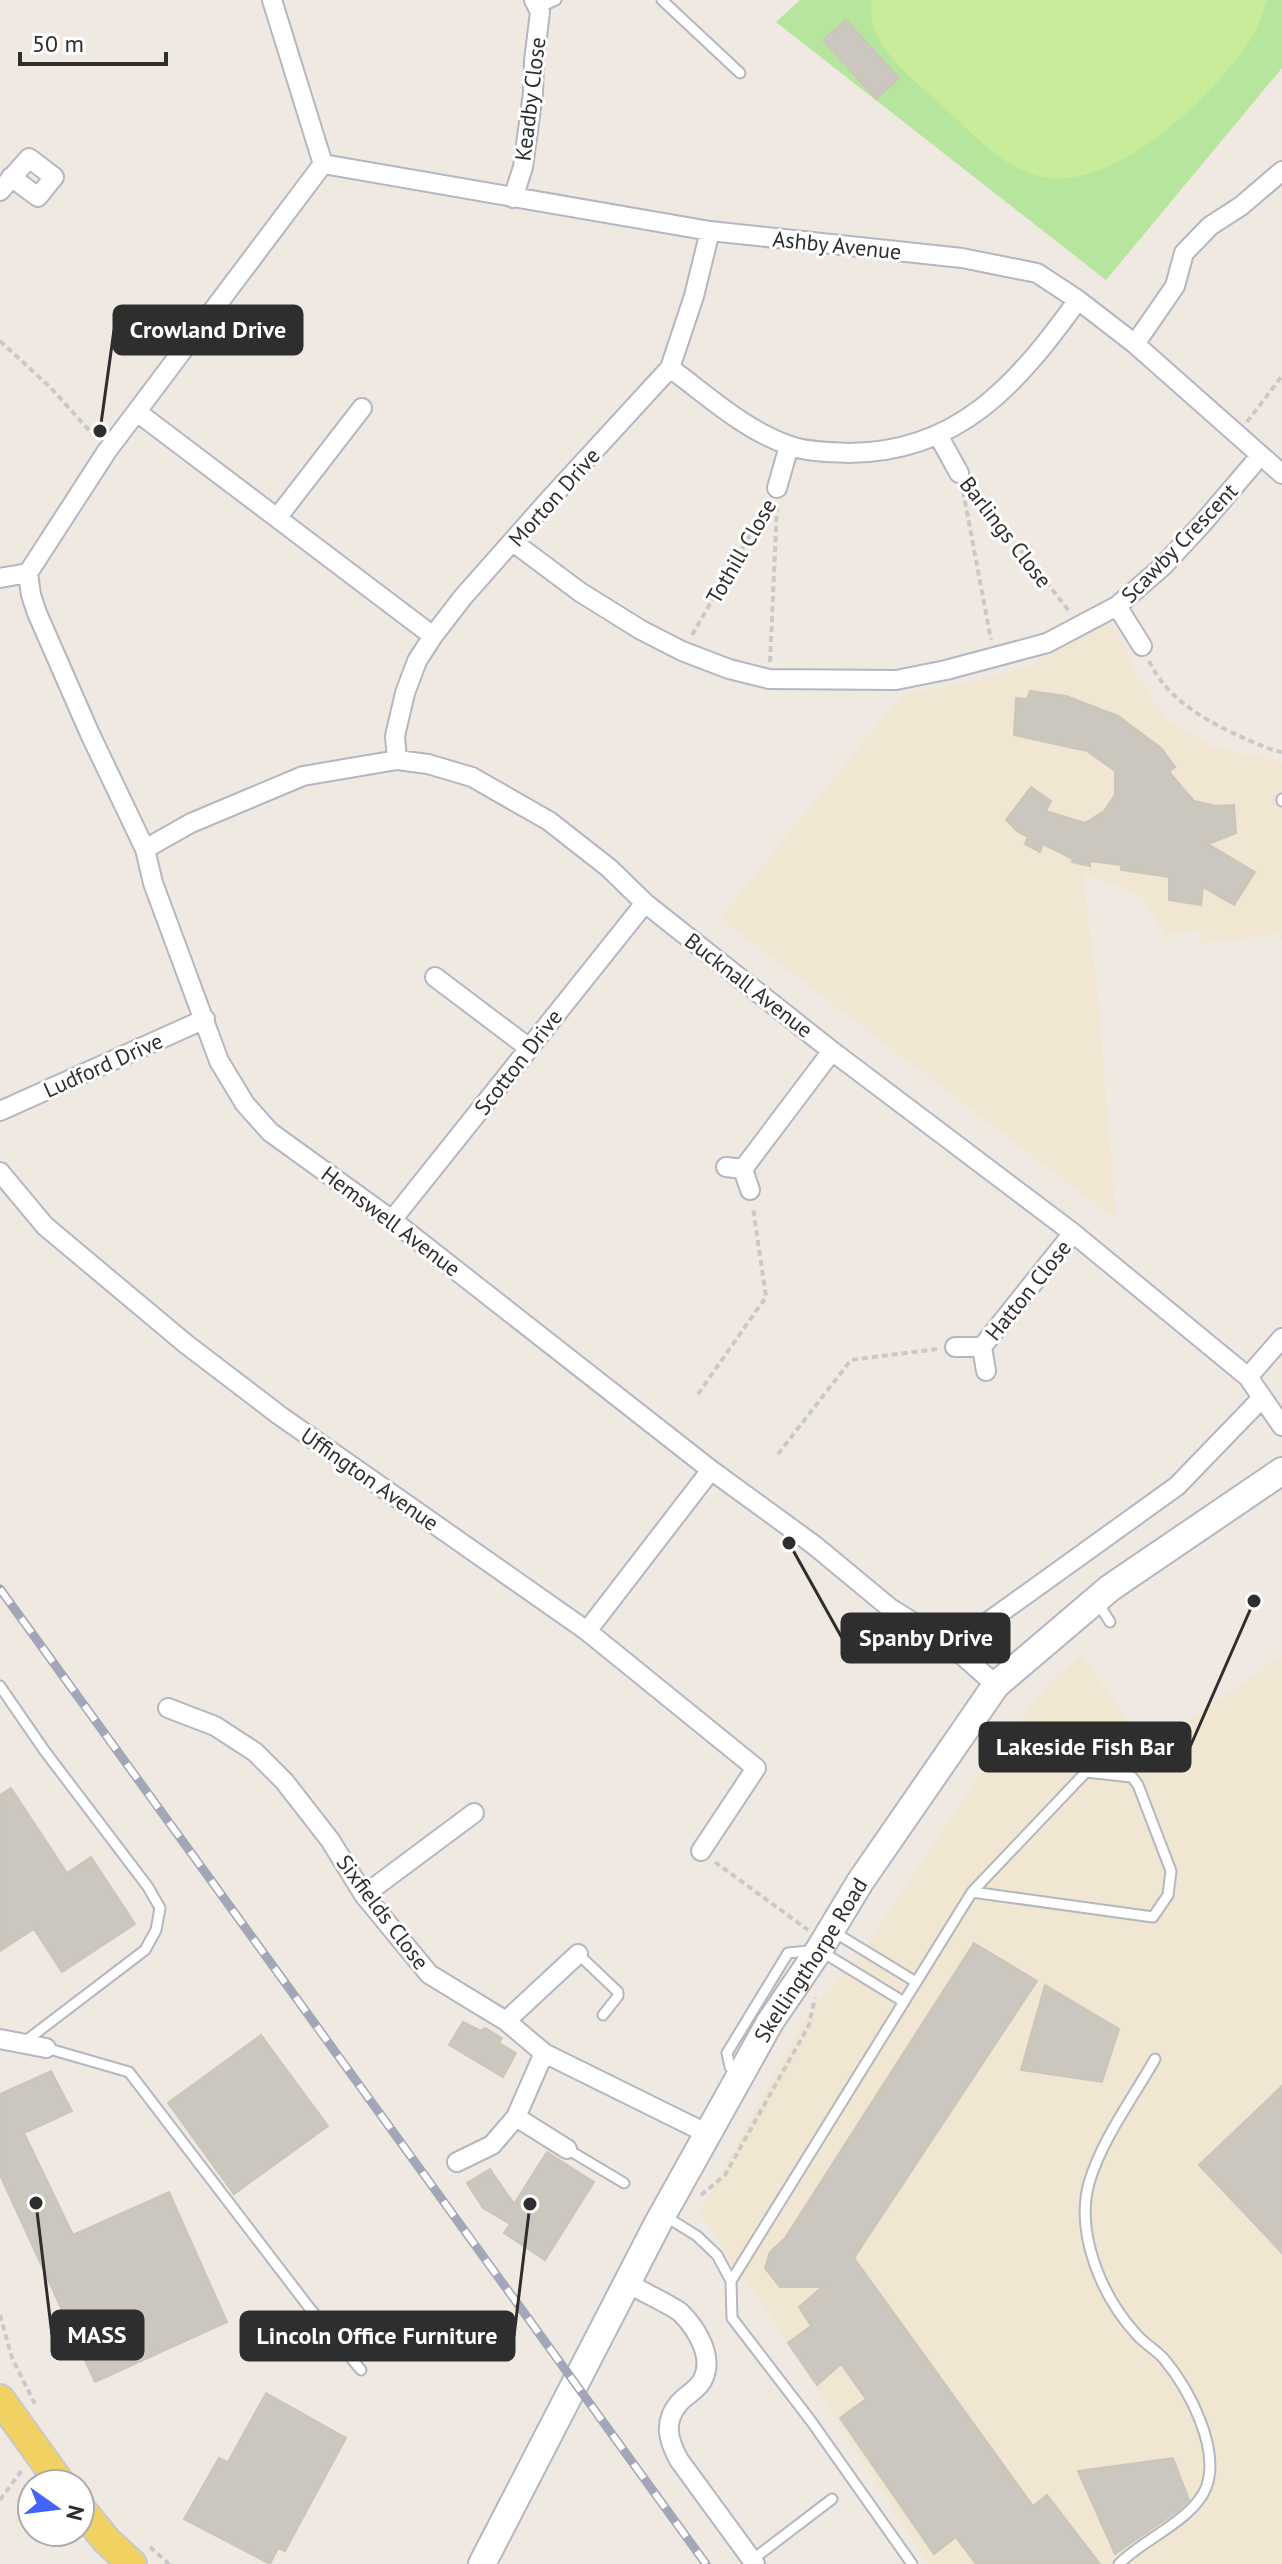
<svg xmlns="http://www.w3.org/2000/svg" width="1282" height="2564" font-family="'PT Sans',sans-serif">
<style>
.education{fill:#f0e6d1}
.green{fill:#b6e59e}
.pitch{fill:#c9ec9a}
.building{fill:#cbc7bf;stroke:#cbc5ba;stroke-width:2}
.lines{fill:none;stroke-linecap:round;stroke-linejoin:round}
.service-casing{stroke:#b4b7c1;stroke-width:13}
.minor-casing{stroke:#b4b7c1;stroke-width:22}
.secondary-casing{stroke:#b4b7c1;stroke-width:30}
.primary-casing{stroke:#c9c9c9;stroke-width:32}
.path{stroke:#c9c9c9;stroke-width:4;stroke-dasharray:6 4;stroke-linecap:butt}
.service{stroke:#fff;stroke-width:9}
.minor{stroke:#fff;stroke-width:18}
.secondary{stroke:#fff;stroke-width:26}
.primary{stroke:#f2d163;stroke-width:28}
.rail-casing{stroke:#a3a6b8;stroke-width:9}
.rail{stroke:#fff;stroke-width:6;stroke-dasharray:18;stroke-linecap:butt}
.labels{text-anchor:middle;stroke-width:6;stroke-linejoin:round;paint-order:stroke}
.street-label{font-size:22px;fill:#2e2e2e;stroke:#fff}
.leader{fill:none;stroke:#2e2e2e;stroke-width:3}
.callout-dot{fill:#2e2e2e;stroke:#fff;stroke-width:3}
.callout{fill:#2e2e2e;stroke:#2e2e2e;stroke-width:3}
.callout-label{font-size:24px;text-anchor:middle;font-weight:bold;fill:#fff}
</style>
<rect width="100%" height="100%" fill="#efe9e1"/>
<path class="education" d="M1104,625L1117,629L1137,676L1167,720L1212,747L1282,762V941L1279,933L1202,943L1200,930L1165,935L1141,895L1083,874L1098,1000L1116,1219L720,918L903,694L970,682L1036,664L1081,630Z
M1082,1654L1147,1749L1282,1656V2564H928L788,2343L700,2213L804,2019L863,1951L1002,1741L1051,1682Z"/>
<path class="green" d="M800,0H1282V68L1106,280L776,22Z"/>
<path class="pitch" d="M871,0H1267C1263,11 1260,24 1254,34C1218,93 1110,199 1035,175C997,163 969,129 939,103C916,82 881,55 873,24C870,17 872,7 871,0Z"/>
<path class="building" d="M846,20L899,78L876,99L823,40Z
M1030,691L1066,696L1118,716L1161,748L1175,767L1169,772L1194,801L1216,806L1234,805L1236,833L1208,844L1255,872L1234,905L1203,887L1201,905L1169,900V877L1121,870V865L1090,861V866L1072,862L1073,859L1043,844L1040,852L1025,844L1028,837L1017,831L1006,820L1031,787L1051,801L1046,811L1085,823L1104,811L1115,795V771L1087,751L1014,735L1016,698L1027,699Z
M11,1788L67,1873L91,1857L135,1924L62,1972L34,1929L0,1951V1795Z
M974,1943L1037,1981L854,2258L1033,2506L1047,2495L1100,2564H976L956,2537L934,2554L840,2418L866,2399L841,2364L817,2385L788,2343L811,2326L799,2307L822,2287H780L765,2268L770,2252L785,2238Z
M1045,1985L1119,2029L1102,2082L1021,2070Z
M463,2022L481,2031L485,2028L502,2038L499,2043L516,2053L503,2077L449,2045Z
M261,2035L328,2126L234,2194L168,2103Z
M51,2071L72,2111L24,2133L73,2235L169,2192L227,2322L95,2382L0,2175V2094Z
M1282,2086V2253L1199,2165Z
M547,2152L594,2182L545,2260L504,2233L510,2224L483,2208L467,2183L490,2169L514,2204Z
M266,2393L346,2438L285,2551L278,2548L270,2564L184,2519L219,2458L228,2462Z
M1173,2458L1189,2500L1179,2510L1115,2554L1078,2471Z"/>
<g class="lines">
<defs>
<path id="service" d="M662,0L740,73
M538,8L556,0
M1282,799V801
M1098,1603L1110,1622
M0,1686L44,1750L148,1887L160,1908L156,1930L145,1950L23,2043
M1086,1772L1132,1777L1138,1785L1171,1871L1168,1895L1153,1917L972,1892Z
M834,1932L916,1982
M578,1954L618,1992V1996L603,2015
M46,2048L129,2072L308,2306L361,2370
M738,2075L730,2067L727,2053L788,1953L819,1950L904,2002
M567,2149L624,2183
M665,2216L697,2236L717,2255L731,2281L732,2318L811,2421L912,2564
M731,2281L972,1892
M752,2560L832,2499
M1119,2564C1143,2539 1192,2521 1206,2488C1221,2449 1189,2389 1164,2359C1156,2350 1145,2344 1137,2335C1102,2297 1075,2234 1089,2183C1102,2139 1133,2098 1155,2059"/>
<path id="minor" d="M272,0L323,164
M323,164L710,231L962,258L1037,273L1078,300L1135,344L1282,474
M0,191L29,158L54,177L38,197L11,177
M513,198L523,167L533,93L534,61L540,12L534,0
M1135,344L1175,286L1184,253L1210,226L1241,206L1282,171
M670,368C707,395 743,429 788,445C805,452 830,452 848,453C959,453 1018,383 1078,300
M137,412L433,636
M938,435L959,473
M777,488L789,446
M277,518L362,408
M513,542L580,592L641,630L682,651L729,669L769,679L896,680L946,670L1047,643L1117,606L1162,567L1202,524L1260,456
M28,573L31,595L37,613L90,734L145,849L153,883L219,1061L245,1104L270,1132L392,1220L711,1470L814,1545L890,1608L953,1647L996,1685
M0,578L28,573L107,451L323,164
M1117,606L1142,646
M397,760L395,736L405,693L417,661L433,636L463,597L547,502L670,368L694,296L710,231
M145,849L191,823L303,776L397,760L428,764L472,777L549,821L609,868L645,903L832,1051L1073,1233L1248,1377L1282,1426
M435,977L529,1048
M0,1111L205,1019
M726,1167L743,1169L832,1051
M743,1169L750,1190
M0,1172L45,1226L186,1344L279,1415L587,1631L756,1768L701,1851
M392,1220L645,903
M955,1347H982
M982,1347L1073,1233
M982,1347L986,1371
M1248,1377L1282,1338
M587,1631L711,1470
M953,1647L1177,1486L1262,1398
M168,1708L215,1726L255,1752L284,1781L330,1840L364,1895L429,1974L506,2021L544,2053L708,2134
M364,1895L474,1813
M506,2021L578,1954
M0,2039L46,2048
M516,2117L567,2149
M457,2162L492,2145L516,2117L544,2053
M626,2282C638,2290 674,2306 681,2313C697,2329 715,2358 702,2381C697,2390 686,2395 679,2403C663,2422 668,2440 679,2460L755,2564"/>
<g id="secondary">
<path id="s1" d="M482,2564L658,2223L770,2022L819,1950L860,1882L996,1685L1110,1588L1282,1471"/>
</g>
<path id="primary" d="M0,2399L61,2484
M80,2508L107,2541L132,2564"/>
</defs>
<use href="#service" class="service-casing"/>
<use href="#minor" class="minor-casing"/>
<use href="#secondary" class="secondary-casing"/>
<use href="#primary" class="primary-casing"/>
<path class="path" d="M0,341L50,387L97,439
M1247,422L1282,376
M971,488L1070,612
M963,491L991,640
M692,635L768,504
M1149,661C1168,701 1208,722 1246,739C1258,744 1270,750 1282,752
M770,662L777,507
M698,1394L766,1297L753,1208
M778,1454L851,1360L937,1349
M715,1862L808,1930
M701,2195L725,2175L809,2025L815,1998
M0,2315L12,2358L35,2404
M0,2500L22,2470
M150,2547L169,2564"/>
<use href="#service" class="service"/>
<use href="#minor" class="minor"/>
<use href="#secondary" class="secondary"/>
<use href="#primary" class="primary"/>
<defs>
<path id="rail" d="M0,1589L706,2564"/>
</defs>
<use href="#rail" class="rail-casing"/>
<use href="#rail" class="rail"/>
</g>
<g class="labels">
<g class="street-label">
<text transform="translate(530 99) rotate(-83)" y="8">Keadby Close</text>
<text transform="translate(837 245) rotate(6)" y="8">Ashby Avenue</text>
<text transform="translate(554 497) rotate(-48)" y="8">Morton Drive</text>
<text transform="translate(1006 532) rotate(52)" y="8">Barlings Close</text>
<text transform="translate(1179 543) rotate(-46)" y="8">Scawby Crescent</text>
<text transform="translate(741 551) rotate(-60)" y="8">Tothill Close</text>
<text transform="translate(749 985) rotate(38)" y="8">Bucknall Avenue</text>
<text transform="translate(518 1062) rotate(-52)" y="8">Scotton Drive</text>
<text transform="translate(103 1065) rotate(-24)" y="8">Ludford Drive</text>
<text transform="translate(391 1221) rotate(37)" y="8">Hemswell Avenue</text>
<text transform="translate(1028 1290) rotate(-51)" y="8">Hatton Close</text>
<text transform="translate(370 1479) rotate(35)" y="8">Uffington Avenue</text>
<text transform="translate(383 1912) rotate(53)" y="8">Sixfields Close</text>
<text dy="8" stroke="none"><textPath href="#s1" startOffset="688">Skellingthorpe Road</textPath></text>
</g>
</g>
<path class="leader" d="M100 431L114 330M789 1543L842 1638M1254 1601L1190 1747M36 2203L52 2335M530 2204L514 2336"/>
<g class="callout-dot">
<circle cx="100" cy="431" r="8"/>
<circle cx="789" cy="1543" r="8"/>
<circle cx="1254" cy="1601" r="8"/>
<circle cx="36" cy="2203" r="8"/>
<circle cx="530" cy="2204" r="8"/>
</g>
<g class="callout">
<rect x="114" y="306" width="188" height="48" rx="8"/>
<rect x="842" y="1614" width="167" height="48" rx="8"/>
<rect x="980" y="1723" width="210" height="48" rx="8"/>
<rect x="52" y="2311" width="91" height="48" rx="8"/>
<rect x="241" y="2312" width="273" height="48" rx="8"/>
</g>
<g class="callout-label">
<text x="208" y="338">Crowland Drive</text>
<text x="926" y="1646">Spanby Drive</text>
<text x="1085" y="1755">Lakeside Fish Bar</text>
<text x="97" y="2343">MASS</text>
<text x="377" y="2344">Lincoln Office Furniture</text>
</g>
<g transform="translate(56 2508) rotate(104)"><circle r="38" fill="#ffffff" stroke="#ababab" stroke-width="2"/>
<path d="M0-6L14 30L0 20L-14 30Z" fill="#4264fb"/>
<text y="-12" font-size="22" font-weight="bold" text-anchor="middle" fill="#2e2e2e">N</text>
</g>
<path d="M20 52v12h146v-12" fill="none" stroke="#2e2e2e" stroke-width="4"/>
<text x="32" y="52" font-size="24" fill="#2e2e2e" stroke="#ffffff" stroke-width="6" paint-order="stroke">50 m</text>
</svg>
